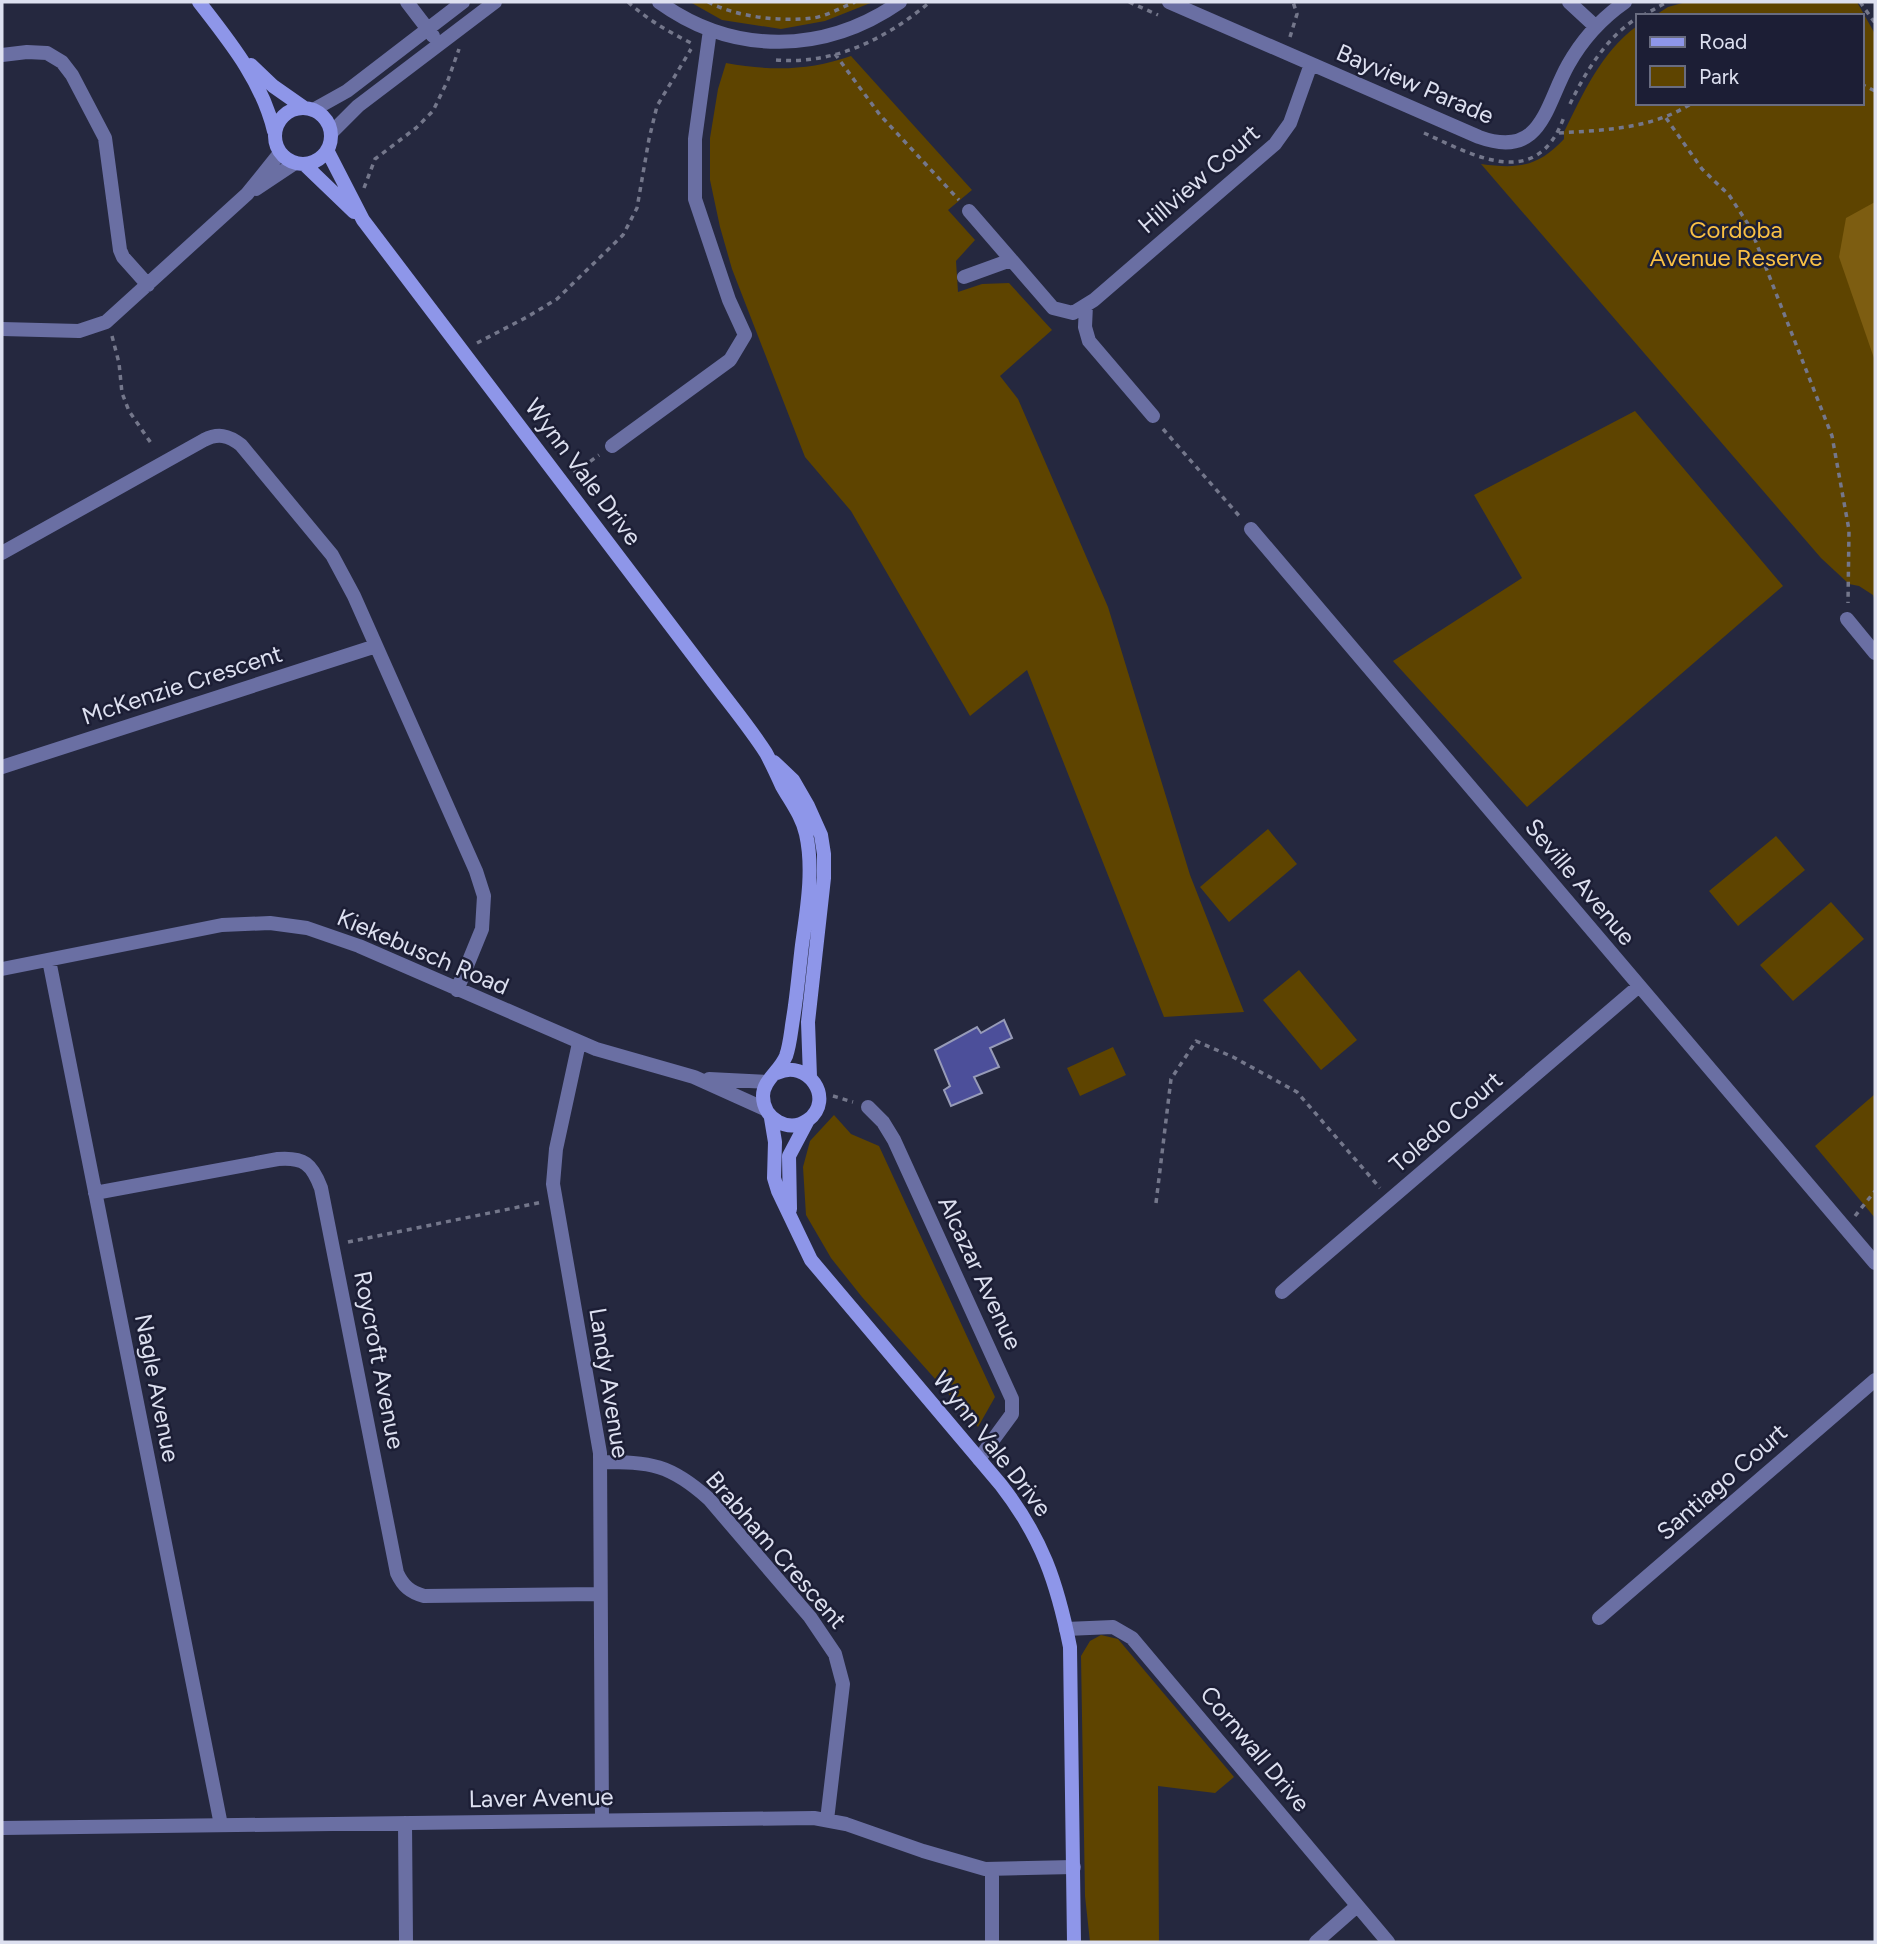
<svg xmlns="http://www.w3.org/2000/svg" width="1877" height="1944" font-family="Figtree,sans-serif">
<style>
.green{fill:#5e4400}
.forest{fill:#7d5d11}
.building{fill:#4c4f9a;stroke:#979bb8;stroke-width:2}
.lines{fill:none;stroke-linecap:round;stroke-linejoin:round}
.path{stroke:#74778b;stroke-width:3.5;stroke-dasharray:5 5;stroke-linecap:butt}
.minor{stroke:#6a6fa3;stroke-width:14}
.secondary{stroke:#8e96e9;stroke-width:14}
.labels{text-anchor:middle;stroke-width:5;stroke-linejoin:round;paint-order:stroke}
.street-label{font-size:24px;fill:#dde0f0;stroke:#1c1e35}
.park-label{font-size:24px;fill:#f9c044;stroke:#1c1e35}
</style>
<rect width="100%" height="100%" fill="#25283f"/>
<path class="green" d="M690,2H873L825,21L781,29L722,20Z
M1686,2H1857L1875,34V601L1873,595L1859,586L1849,584L1821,558L1481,164C1518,169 1538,167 1564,139V132C1583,94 1601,52 1637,26V103H1861V16H1654L1668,7Z
M851,56L972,190L948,210L975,240L956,261L958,292L982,284L1009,283L1052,330L1000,376L1018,399L1108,607L1190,875L1244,1012L1164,1017L1027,670L970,716L851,511L805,457L732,269L720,227L710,180V138L718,89L726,63C771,71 808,71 851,56Z
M1635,411L1783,586L1527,807L1393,661L1522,578L1474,495Z
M1268,829L1297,864L1229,922L1200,887Z
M1776,836L1805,870L1738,926L1709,891Z
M1831,902L1864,939L1793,1001L1760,965Z
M1299,970L1357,1040L1321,1070L1263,1000Z
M1113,1047L1126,1075L1080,1096L1067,1068Z
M1875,1094V1218L1815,1146Z
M834,1115L851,1134L879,1146L995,1397L978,1427L862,1297L831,1258L806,1215L803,1167L810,1141Z
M1101,1635L1118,1639L1234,1777L1215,1793L1158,1786L1159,1942H1090L1085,1896L1081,1656L1090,1641Z"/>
<path class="forest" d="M1875,202V361L1839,257L1846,218Z"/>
<path class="building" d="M1004,1020L1012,1038L990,1048L999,1067L974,1077L982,1093L951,1106L944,1090L950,1086L935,1050L977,1027L981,1033Z"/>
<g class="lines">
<path class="path" d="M628,2C648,20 669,32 693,44
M708,2C737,17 780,22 813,18C827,16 842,7 855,2
M1129,2L1158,15
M1860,2L1875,23
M1642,16L1667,2
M1290,37L1297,14L1293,2
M835,54L880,115L959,200
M776,60C835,65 887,38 930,2
M1861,84L1875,91
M1570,104C1586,71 1606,38 1637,18
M1666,118L1702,169L1729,195L1750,227L1832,436L1849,530L1848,603
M1424,133C1475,156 1537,192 1564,117
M1559,133C1604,130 1653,129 1692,103
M364,188L375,159L416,128L433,111L448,80L459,49
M112,336L119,363L122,393L129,411L153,446
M477,343L527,317L557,299L623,235L637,208L649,139L657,106L691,49
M1163,429L1241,518
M574,473L599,455
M833,1096L853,1102
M1156,1203L1171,1079L1196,1041L1233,1057L1297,1092L1380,1188
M1855,1216L1875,1191
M348,1242L543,1202"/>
<path class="minor" d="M407,2L433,36
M659,2C734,56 825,54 900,2
M1169,2L1479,137C1542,160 1545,106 1568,65C1582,40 1602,18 1625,2
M1569,2L1596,27
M2,55L27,52L47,53L62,62L72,75L105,138L120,250L123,257L148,285
M313,110L347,91L463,2
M331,133L358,106L495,2
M256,189L295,163
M969,211L1053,308L1073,313L1094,300L1275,144L1290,123L1311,64
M964,277L1011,260
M1086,305L1085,327L1089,341L1153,416
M2,329L79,331L106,322L247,194L280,153
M612,446L730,360L745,335L729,300L695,199V139L710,30
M1251,529L1875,1263
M2,553L204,440C218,433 228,435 241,445L332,555L354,596L476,871L484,896L482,929L457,990
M1847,619L1875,653
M2,767L376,646
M49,960L221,1825
M2,969L222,925L270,923L307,928L359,946L596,1049L694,1077L765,1109
M579,1043L556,1149L553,1184L600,1453L602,1820
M709,1079L767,1082
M868,1107L883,1122L894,1140L1012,1399V1414L979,1459
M95,1193L278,1159C304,1157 312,1164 321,1188L397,1573C403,1586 410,1592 424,1596L600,1594
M1282,1292L1639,986
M600,1462C651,1462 670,1464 709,1499L810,1617L835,1654L843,1684L827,1820
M1599,1618L1875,1380
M1066,1629L1113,1627L1132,1638L1388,1942
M405,1823L406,1942
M2,1828L814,1818L846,1824L923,1851L985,1869L1074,1867
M992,1869V1942
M1316,1942L1357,1906"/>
<path class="secondary" d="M199,2C230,42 262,81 274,131
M251,65L273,86L303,107
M275 136a28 28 0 1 1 56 0a28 28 0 1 1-56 0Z
M327,150L363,220L712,680C730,704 750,728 766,753C772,764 777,775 782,786C791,802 802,816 806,834C814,869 807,909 802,945C799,970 797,995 793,1019C791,1031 790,1045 786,1056C780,1071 763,1080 763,1096C763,1119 789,1134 808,1120C836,1099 807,1058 777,1073
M304,164L354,212
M774,762L793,780L808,806L821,835L824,854V878L808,1022L810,1077
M771,1118L775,1142L774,1178L778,1191L811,1260L1001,1485C1042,1538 1057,1582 1070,1647L1074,1942
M790,1209L789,1156L808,1120"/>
</g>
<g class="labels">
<g class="street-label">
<text transform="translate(1415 84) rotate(23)" y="8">Bayview Parade</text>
<text transform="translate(1199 179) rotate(-41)" y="8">Hillview Court</text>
<text transform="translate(583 472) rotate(53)" y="8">Wynn Vale Drive</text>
<text transform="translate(182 685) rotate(-18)" y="8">McKenzie Crescent</text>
<text transform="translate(1580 882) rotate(50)" y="8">Seville Avenue</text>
<text transform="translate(423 952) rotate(23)" y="8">Kiekebusch Road</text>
<text transform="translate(1446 1122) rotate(-41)" y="8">Toledo Court</text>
<text transform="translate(980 1273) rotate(65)" y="8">Alcazar Avenue</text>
<text transform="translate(379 1360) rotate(79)" y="8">Roycroft Avenue</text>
<text transform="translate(609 1383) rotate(81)" y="8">Landy Avenue</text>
<text transform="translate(157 1388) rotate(79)" y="8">Nagle Avenue</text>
<text transform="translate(992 1444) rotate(52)" y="8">Wynn Vale Drive</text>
<text transform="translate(1722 1482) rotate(-41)" y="8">Santiago Court</text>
<text transform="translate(776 1550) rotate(49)" y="8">Brabham Crescent</text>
<text transform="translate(1255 1749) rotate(50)" y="8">Cornwall Drive</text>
<text transform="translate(541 1798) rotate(-1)" y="8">Laver Avenue</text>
</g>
<g class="park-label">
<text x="1736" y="238">Cordoba<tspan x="1736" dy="28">Avenue Reserve</tspan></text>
</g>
</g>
<rect width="1877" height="1944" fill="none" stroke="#dde0f0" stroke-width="7"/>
<rect x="1636" y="14" width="228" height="91" fill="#1c1e35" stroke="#696c80" stroke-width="2"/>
<rect x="1650" y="37" width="35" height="10" fill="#8e96e9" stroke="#696c80" stroke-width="2"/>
<text x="1699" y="49" font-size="21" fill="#dde0f0">Road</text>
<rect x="1650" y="66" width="35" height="21" fill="#5e4400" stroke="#696c80" stroke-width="2"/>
<text x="1699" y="84" font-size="21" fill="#dde0f0">Park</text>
</svg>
